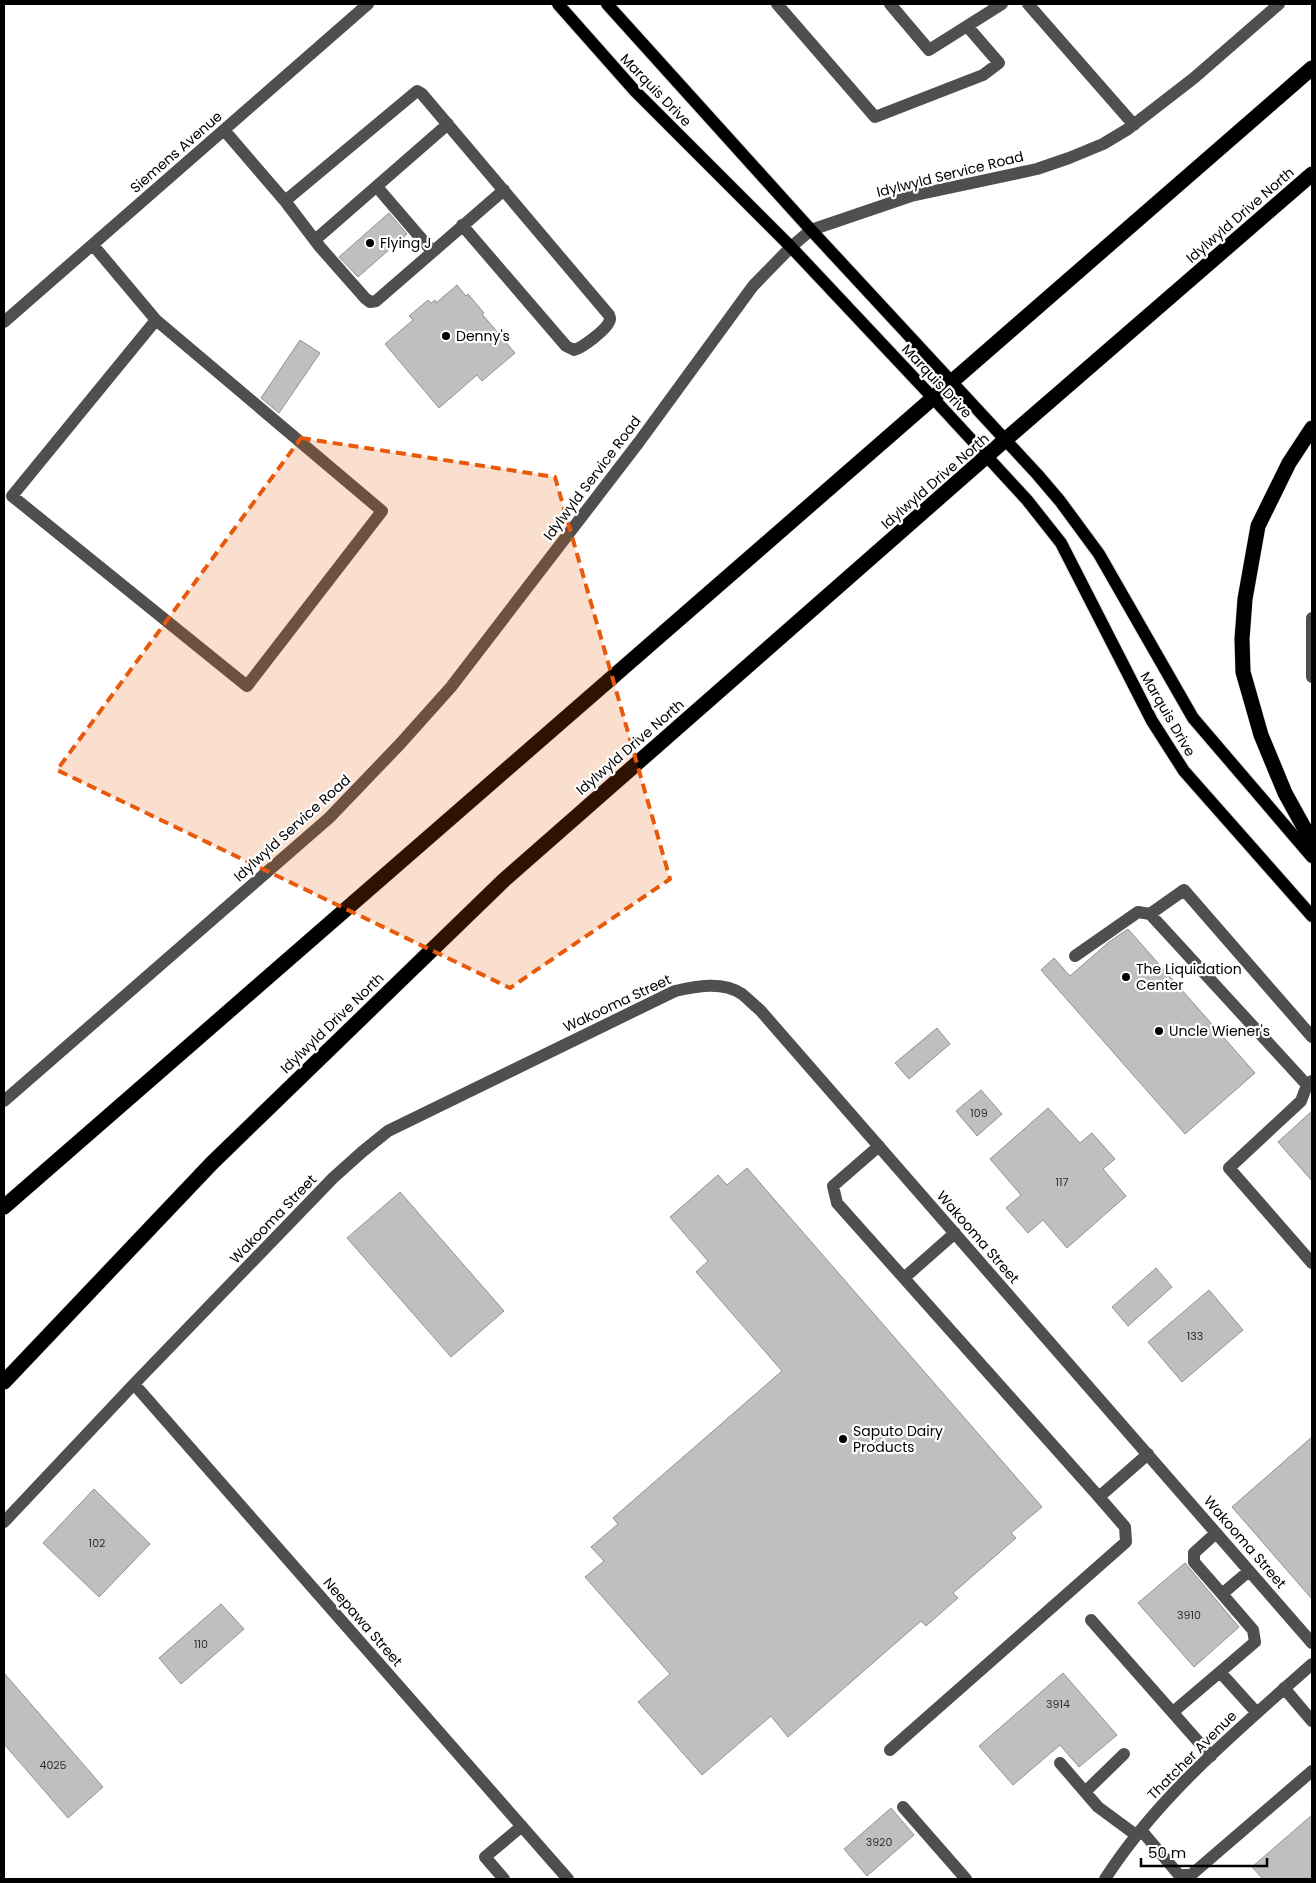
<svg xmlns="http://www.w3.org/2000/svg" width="1316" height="1883" font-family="Poppins,sans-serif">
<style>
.building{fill:#bfbfbf;stroke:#939393}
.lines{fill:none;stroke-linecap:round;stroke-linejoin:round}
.major-casing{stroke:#dbdbdb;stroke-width:14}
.highway-casing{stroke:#dbdbdb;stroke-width:16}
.minor{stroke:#4f4f4f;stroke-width:12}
.major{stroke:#000;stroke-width:12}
.highway{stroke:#000;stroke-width:15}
.marked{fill:#e8590c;fill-opacity:0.2;stroke:#e8590c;stroke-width:4;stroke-dasharray:10 6;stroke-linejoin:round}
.poi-dot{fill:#000;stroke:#fff;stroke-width:2}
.labels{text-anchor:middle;stroke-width:4.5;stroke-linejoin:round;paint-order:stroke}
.number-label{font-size:11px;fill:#303030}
.street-label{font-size:14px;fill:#000;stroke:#fff}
.poi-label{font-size:14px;fill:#000;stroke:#fff;text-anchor:start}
</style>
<rect width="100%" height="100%" fill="#fff"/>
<path class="building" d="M389,213L407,234L358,277L339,257Z
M457,285L466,296L468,294L484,313L482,314L515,353L482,381L477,375L439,408L385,344L413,320L409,316L428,300L431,303L435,300L436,303Z
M300,340L320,353L279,413L261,398Z
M1128,929L1255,1073L1185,1134L1041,970L1054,958L1070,976L1109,942Z
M937,1028L950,1044L909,1079L895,1063Z
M981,1090L1002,1114L977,1136L956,1111Z
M1048,1108L1080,1143L1092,1133L1115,1159L1103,1169L1126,1196L1067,1248L1043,1220L1028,1233L1006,1208L1021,1195L990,1159Z
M1312,1111V1181L1278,1142Z
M747,1168L1042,1507L1011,1533L1016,1538L953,1593L958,1598L926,1626L921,1621L788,1737L771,1716L702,1775L638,1702L670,1674L585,1577L604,1561L591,1547L618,1524L613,1518L782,1371L696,1272L708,1261L670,1217L718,1175L727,1185Z
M400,1192L504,1311L451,1357L347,1238Z
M1156,1268L1172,1287L1128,1326L1112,1307Z
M1209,1290L1243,1330L1182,1382L1148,1342Z
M1312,1437V1599L1232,1507Z
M94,1489L150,1544L99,1597L43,1543Z
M1185,1563L1239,1627L1194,1667L1138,1603Z
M221,1604L244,1629L181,1684L159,1658Z
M4,1673L103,1787L68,1818L4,1744Z
M1063,1673L1117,1735L1079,1767L1060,1745L1013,1785L979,1746Z
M891,1808L914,1835L867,1876L844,1849Z
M1312,1815V1879H1263L1252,1867Z"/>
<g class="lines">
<defs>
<path id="major" d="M558,4L635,91L791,247L933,398L1027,500L1061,543L1152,721L1184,771L1312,916
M607,4L811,230L1037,474L1060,501L1099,554L1193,718L1312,857"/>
<path id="highway" d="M1312,428L1289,463L1258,526L1245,599L1242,639L1243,672L1261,735L1285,793L1312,842
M4,1207L1312,68
M4,1382L212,1163L503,881L1005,440L1312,174"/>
</defs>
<use href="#major" class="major-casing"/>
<use href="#highway" class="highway-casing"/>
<path class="minor" d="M777,4L875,117L983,75L999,63L967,26
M890,4L929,50L1002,4
M1028,4L1134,125
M224,130L285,201L417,91L422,94L609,315C610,318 611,319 609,322C606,330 582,348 574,350L566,346L462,225
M377,187L432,251
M285,201L320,247L365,298L370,302L376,301L504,190
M315,240L448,124
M93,245L156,320L12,496L247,686L382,511L156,320
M4,322L368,4
M1312,618V677
M1075,956L1138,912L1150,914
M1312,1081L1307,1085L1301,1101L1229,1168L1312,1263
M1307,1085L1150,914L1184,890L1312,1037
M4,1101L329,818L400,744L451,687L639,442L753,286L791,247L811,230L911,196L1037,169L1069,158L1103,144L1128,129L1194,78L1279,4
M879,1146L833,1186L837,1203L1099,1497L1148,1454
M904,1278L955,1233
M134,1384L568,1879
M4,1522L134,1384L333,1178L362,1152L388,1131L675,991C696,986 723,981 742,994C748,999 754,1005 760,1010L1312,1643
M1216,1533L1194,1553V1562L1222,1594
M1249,1571L1222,1594L1253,1630L1255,1642L1220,1672L1257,1713
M1091,1620L1211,1756
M1284,1688L1312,1721
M1173,1712L1220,1672
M890,1750L1126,1542L1125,1527L1099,1497
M1060,1763L1098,1807L1136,1835
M1085,1792L1124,1754
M903,1807L966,1879
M1141,1830L1179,1875H1191L1312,1771
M504,1879L485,1857L522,1826
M1105,1879C1159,1795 1238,1730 1312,1664"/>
<use href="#major" class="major"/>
<use href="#highway" class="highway"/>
</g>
<path class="marked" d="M301,438L555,477L670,879L510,988L57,770Z"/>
<g class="poi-dot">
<circle cx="370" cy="243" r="5"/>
<circle cx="446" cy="336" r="5"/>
<circle cx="1126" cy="977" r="5"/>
<circle cx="1159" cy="1031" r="5"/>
<circle cx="843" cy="1439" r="5"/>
</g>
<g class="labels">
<g class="number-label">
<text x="979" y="1117">109</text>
<text x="1062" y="1186">117</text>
<text x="1195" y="1340">133</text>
<text x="97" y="1547">102</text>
<text x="1189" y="1619">3910</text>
<text x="201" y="1648">110</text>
<text x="1058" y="1708">3914</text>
<text x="53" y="1769">4025</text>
<text x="879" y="1846">3920</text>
</g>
<g class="street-label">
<text transform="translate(656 90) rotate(46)" y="5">Marquis Drive</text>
<text transform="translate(176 152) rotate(-41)" y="5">Siemens Avenue</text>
<text transform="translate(950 174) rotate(-14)" y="5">Idylwyld Service Road</text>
<text transform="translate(1240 215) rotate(-41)" y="5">Idylwyld Drive North</text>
<text transform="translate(937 381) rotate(47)" y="5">Marquis Drive</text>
<text transform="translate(592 478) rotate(-53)" y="5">Idylwyld Service Road</text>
<text transform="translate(935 481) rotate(-41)" y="5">Idylwyld Drive North</text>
<text transform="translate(1168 714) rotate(60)" y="5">Marquis Drive</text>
<text transform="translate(630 747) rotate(-41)" y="5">Idylwyld Drive North</text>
<text transform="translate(292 828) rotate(-42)" y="5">Idylwyld Service Road</text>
<text transform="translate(617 1003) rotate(-25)" y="5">Wakooma Street</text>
<text transform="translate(332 1023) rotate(-44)" y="5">Idylwyld Drive North</text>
<text transform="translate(273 1219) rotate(-46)" y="5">Wakooma Street</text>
<text transform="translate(978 1237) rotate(49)" y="5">Wakooma Street</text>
<text transform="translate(1245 1542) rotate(49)" y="5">Wakooma Street</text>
<text transform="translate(363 1622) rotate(49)" y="5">Neepawa Street</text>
<text transform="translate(1192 1755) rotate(-45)" y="5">Thatcher Avenue</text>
</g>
<g class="poi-label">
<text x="380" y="248">Flying J</text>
<text x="456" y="341">Denny's</text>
<text x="1136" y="974">The Liquidation<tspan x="1136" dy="16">Center</tspan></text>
<text x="1169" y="1036">Uncle Wiener's</text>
<text x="853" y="1436">Saputo Dairy<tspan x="853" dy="16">Products</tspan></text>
</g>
</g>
<rect width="1316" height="1883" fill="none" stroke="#000000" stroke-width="10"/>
<path d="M1141 1858v8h126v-8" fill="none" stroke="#000000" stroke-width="2.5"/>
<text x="1148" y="1858" font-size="15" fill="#000000" stroke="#ffffff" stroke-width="4" paint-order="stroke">50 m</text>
</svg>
